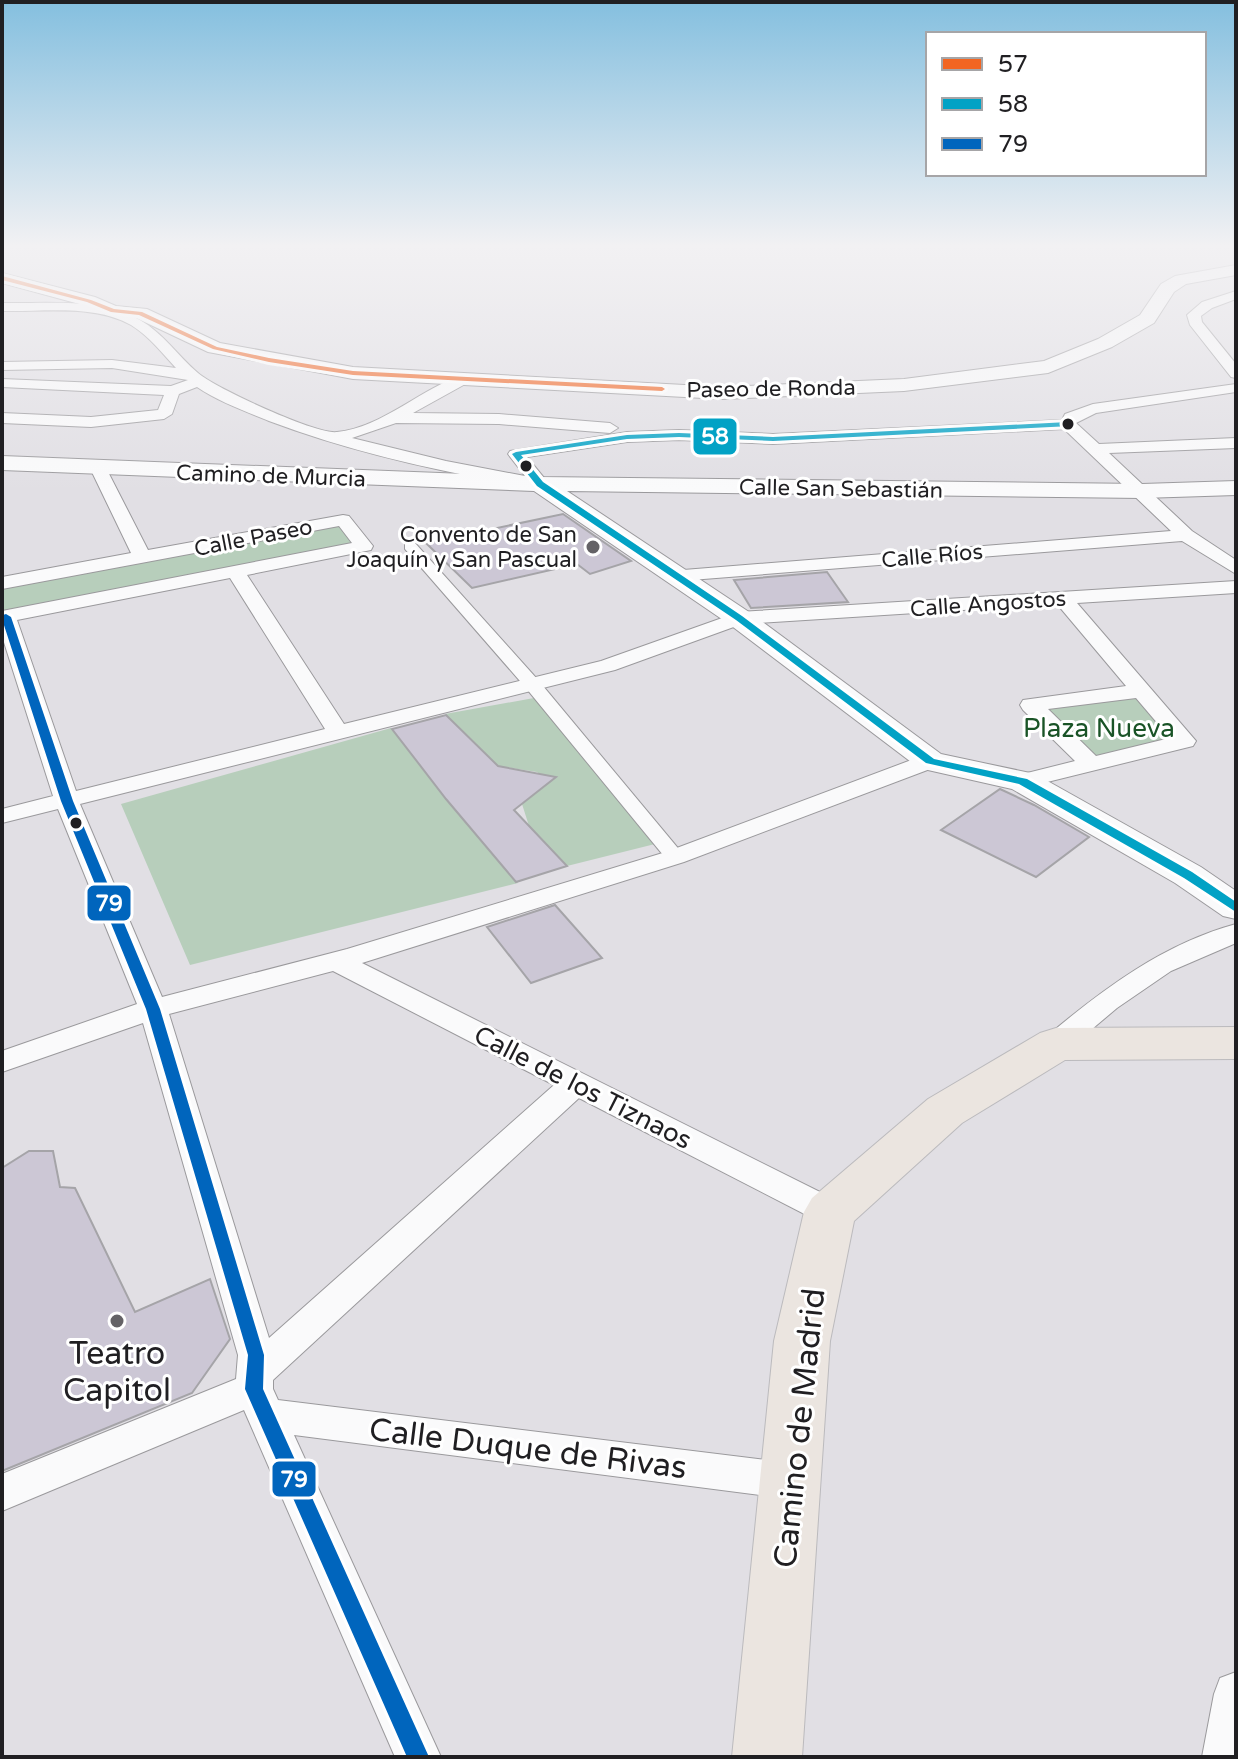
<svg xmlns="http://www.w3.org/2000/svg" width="1238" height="1759" font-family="'Varela Round',sans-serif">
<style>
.green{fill:#b7cebb}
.building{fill:#ccc7d5;stroke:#a5a4a8;stroke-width:2}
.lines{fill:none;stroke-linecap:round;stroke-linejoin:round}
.pedestrian-casing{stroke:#9a999c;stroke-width:2}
.minor-casing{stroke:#9a999c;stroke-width:2}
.secondary-casing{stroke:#9a999c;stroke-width:2}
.primary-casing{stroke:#bbbabd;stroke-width:2}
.pedestrian{fill:#fafafb;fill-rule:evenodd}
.minor{fill:#fafafb;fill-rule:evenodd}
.secondary{fill:#fafafb;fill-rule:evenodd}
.primary{fill:#ebe5e0;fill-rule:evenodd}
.bus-1-casing{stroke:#fff;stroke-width:6}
.bus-2-casing{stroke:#fff;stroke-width:6}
.bus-3-casing{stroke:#fff;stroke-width:6}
.bus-1{fill:#f26522;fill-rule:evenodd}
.bus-2{fill:#02a2c5;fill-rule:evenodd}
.bus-3{fill:#0065bd;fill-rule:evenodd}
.bus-dot{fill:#201f22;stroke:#fff;stroke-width:3}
.poi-dot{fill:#646266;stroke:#fff;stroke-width:3}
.labels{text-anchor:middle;stroke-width:6;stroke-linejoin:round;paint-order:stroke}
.far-street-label{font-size:22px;fill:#201f22;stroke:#fff}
.far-poi-label{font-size:22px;fill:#201f22;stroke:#fff;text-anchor:end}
.park-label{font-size:26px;fill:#1a5427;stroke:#fff}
.street-label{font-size:26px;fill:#201f22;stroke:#fff}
.near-poi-label{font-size:32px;fill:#201f22;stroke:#fff}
.near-street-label{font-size:32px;fill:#201f22;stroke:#fff}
.line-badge{stroke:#fff;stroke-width:3}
.badge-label{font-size:22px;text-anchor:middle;font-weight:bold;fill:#fff}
</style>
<rect width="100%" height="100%" fill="#e1dfe4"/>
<path class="green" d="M343,520L364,546L2,617V583Z
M1141,691L1185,741L1090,763L1031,705Z
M534,698L663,842L567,866L529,826L522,804L544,787L546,779L537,772L498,766L445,714Z
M391,728L446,799L518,883L190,965L121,804Z"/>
<path class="building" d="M563,514L631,561L590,574L577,564L472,588L426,543Z
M827,572L848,602L751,608L734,580Z
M446,715L498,766L556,777L514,810L567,866L516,882L446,799L392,729Z
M1000,789L1034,805L1089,837L1036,877L941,830Z
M555,905L602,958L531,983L487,927Z
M29,1151H53L60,1187L75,1188L135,1312L210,1279L230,1339L192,1393L2,1471V1168Z"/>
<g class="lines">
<defs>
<path id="pedestrian" d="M410,542L415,543L538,680L682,853L685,857L682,861H668L526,688L405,549V543Z"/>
<path id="minor" d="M1236,291V299L1212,308L1201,316L1202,322L1236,364V378L1231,377L1190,325L1187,315L1202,302Z
M2,303C46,304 100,297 140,320C163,333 178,356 198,373C215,388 317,435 337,432C382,428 424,386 464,375L469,376V382L413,413L499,414L610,423L618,428L610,433L499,424L396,423L352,438L446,461L525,476L508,454L510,451L627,432L679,430L773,434L1062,420L1065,414L1093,404L1236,384V392L1096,413L1076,423L1099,444L1236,438V448L1109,453L1192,531L1236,560V574L1182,541L678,581L671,579L668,575L671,571L1171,531L1064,429L773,444L679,440L627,442L527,457L549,484L540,489L530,483L523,486C437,471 351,452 269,421C245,411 219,402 197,387L179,394L172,414L164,419L91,427L2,423V413L91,417L158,410L164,395L2,387V379L171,386L188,380L112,368L2,370V362L112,360L176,368C162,353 149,336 131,325C94,304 43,312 2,311Z
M98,463L106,468L148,550L343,515L349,516L373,546L371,550L247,575L344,724L601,661L739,612L1236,581V593L1077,603L1196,741L1193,746L1023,788L1015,786L1011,781L1015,776L1075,761L1023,710L1020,705L1023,700L1126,686L1057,604L742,624L615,670L80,804L162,997L347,949L666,852L922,756H938L942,761L938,766L684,862L362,963L842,1203L847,1212L842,1221L830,1225L818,1221L579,1098L273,1380V1389L278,1400L791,1463L805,1468L811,1481L805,1494L791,1499L294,1435L441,1757H395L244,1410L2,1511V1474L236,1379L238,1355L143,1023L2,1072V1051L137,1004L58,809L2,823V809L53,796L2,636V611L352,543L339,526L2,589V577L131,553L90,468ZM230,578L325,729L76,791L17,620ZM1136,698L1170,738L1096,756L1048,709ZM333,971L554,1085L269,1338L169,1014Z
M1236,924V943L1171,971L1117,1008L1066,1051L1056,1054L1046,1051L1041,1044L1046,1037C1103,989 1163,944 1236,924Z
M1236,1672V1757H1202L1214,1694L1220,1678Z"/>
<path id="secondary" d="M1236,265V275L1186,284L1174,292L1154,323L1112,347L1048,373L904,391L722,399L353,379L208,352L136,318L107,315L83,305L2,283V273L95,297L116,306L147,309L220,343L353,367L722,387L904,379L1044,361L1098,339L1140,315L1161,284L1175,276Z
M2,456L540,477L1142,484L1236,481V495L1142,498L567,491L749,612L941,754L1035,774L1201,867L1236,891V919L1223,916L1175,883L1012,789L919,768L729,624L534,491L2,470Z"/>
<path id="primary" d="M1236,1027V1059L1065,1060L962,1123L854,1221L830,1341L802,1757H732L774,1341L804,1212L812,1198L928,1099L1040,1033L1056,1028Z"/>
</defs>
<use href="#pedestrian" class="pedestrian-casing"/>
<use href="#minor" class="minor-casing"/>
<use href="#secondary" class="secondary-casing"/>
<use href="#primary" class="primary-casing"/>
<use href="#pedestrian" class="pedestrian"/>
<use href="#minor" class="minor"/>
<use href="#secondary" class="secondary"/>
<use href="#primary" class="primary"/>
<defs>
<path id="bus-1" d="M2,276L91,300L114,309L142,312L217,347L269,358L353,371L662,387L665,389L662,391L353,375L269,362L213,349L139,315L111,312L87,302L2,280Z"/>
<path id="bus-2" d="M1068,422H1071V426L773,441L679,437L627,439L521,455L543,482L742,616L934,759L1027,779L1192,872L1236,902V912L1184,878L1019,784L926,763L736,620L537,486L512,454L516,452L627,435L679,433L773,437Z"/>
<path id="bus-3" d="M6,614L11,617L73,801L160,1009L264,1355L263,1389L429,1757H407L245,1389L248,1355L146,1009L61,801L2,619L3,615Z"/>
</defs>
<use href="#bus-1" class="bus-1-casing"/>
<use href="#bus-2" class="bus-2-casing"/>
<use href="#bus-3" class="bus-3-casing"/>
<use href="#bus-1" class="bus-1"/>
<use href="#bus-2" class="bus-2"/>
<use href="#bus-3" class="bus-3"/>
</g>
<linearGradient id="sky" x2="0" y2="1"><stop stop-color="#84bfdf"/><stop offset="0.5" stop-color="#f2f1f3"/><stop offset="1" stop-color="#f2f1f3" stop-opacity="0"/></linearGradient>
<rect width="1238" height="491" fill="url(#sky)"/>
<g class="bus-dot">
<circle cx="1068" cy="424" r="7"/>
<circle cx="526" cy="466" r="7"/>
<circle cx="76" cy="823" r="7"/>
</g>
<g class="poi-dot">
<circle cx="593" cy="547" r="8"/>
<circle cx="117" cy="1321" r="8"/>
</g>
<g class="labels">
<g class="far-street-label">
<text transform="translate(771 388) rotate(-1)" y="8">Paseo de Ronda</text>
<text transform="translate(271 475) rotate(2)" y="8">Camino de Murcia</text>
<text transform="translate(841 488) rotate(1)" y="8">Calle San Sebastián</text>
<text transform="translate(253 537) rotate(-11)" y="8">Calle Paseo</text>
<text transform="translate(932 555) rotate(-5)" y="8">Calle Ríos</text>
<text transform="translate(988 603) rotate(-4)" y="8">Calle Angostos</text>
</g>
<g class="far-poi-label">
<text x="577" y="542">Convento de San<tspan x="577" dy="25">Joaquín y San Pascual</tspan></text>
</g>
<g class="park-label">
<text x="1099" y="737">Plaza Nueva</text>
</g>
<g class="street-label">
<text transform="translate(583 1087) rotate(27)" y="9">Calle de los Tiznaos</text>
</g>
<g class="near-poi-label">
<text x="117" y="1364">Teatro<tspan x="117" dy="37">Capitol</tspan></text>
</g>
<g class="near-street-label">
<text transform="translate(799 1428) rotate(-84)" y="11">Camino de Madrid</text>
<text transform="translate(528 1448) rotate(7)" y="11">Calle Duque de Rivas</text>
</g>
</g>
<g class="line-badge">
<rect x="692" y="417" width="46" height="39" rx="8" fill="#02a2c5"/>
<rect x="86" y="884" width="46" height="38" rx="8" fill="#0065bd"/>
<rect x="271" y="1460" width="46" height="38" rx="8" fill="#0065bd"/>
</g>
<g class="badge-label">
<text x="715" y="444">58</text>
<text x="109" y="911">79</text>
<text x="294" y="1487">79</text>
</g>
<rect width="1238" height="1759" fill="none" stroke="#201f22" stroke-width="8"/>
<rect x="926" y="32" width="280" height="144" fill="#ffffff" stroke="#a6a5a7" stroke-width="2"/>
<rect x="942" y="58" width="40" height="12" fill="#f26522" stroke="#a6a5a7" stroke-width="2"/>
<text x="998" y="72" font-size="24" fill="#201f22">57</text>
<rect x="942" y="98" width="40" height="12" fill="#02a2c5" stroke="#a6a5a7" stroke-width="2"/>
<text x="998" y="112" font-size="24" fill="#201f22">58</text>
<rect x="942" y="138" width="40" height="12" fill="#0065bd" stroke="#a6a5a7" stroke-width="2"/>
<text x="998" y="152" font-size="24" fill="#201f22">79</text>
</svg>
